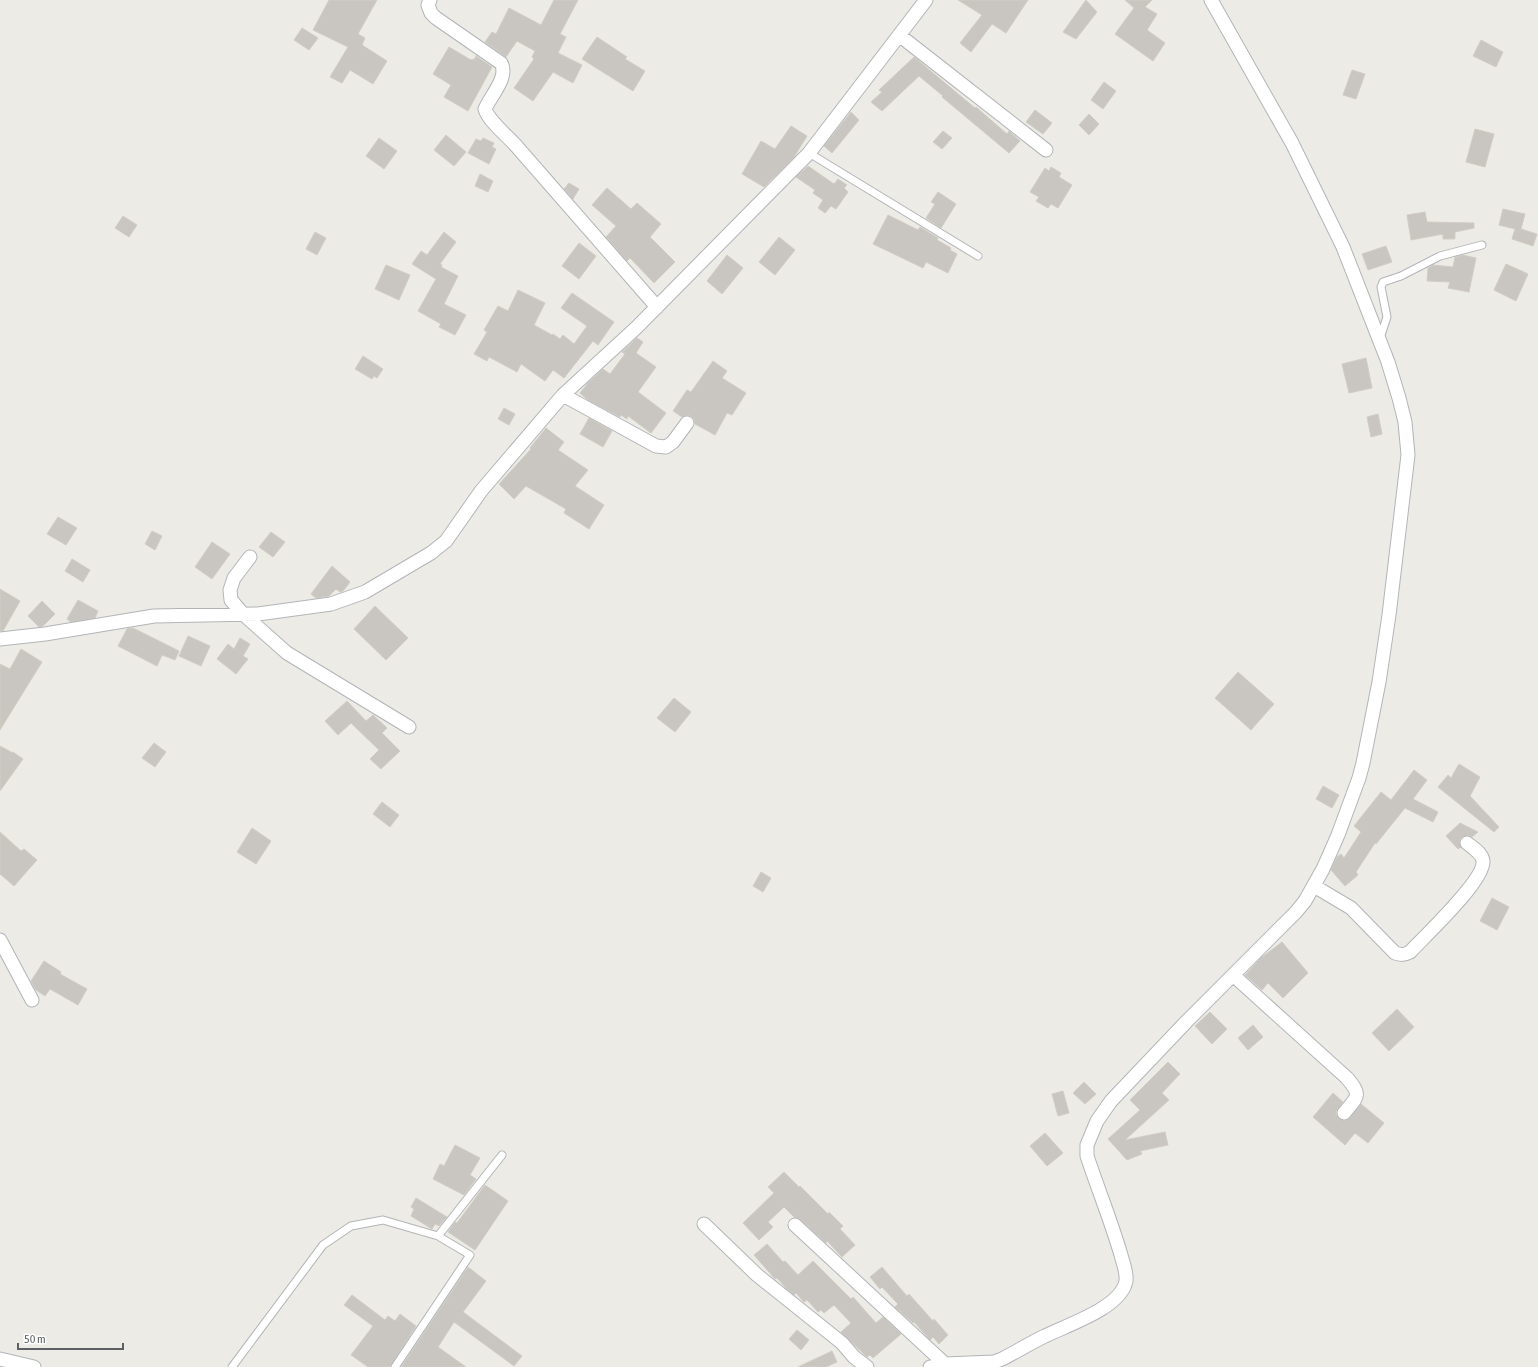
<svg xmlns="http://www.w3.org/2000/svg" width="1538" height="1367" font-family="'Asap Condensed',sans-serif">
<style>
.building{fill:#c9c6c1;stroke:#d1cdc4}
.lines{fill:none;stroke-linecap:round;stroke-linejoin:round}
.service-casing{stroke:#b2b5b8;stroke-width:9}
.minor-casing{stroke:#b2b5b8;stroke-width:15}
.service{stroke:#fff;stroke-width:7}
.minor{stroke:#fff;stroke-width:13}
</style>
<rect width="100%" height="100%" fill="#edebe5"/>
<path class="building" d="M329,0H377L358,34L365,38L362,45L387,61L373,84L350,70L342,83L330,77L348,47L313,30Z
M554,0H578L560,34L566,37L558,53L582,65L573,83L553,72L533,101L514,88L534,59L532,57L535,51L517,41L506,57L485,42L492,32L496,34L509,8L541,25Z
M958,0H1028L1006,33L992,24L971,52L960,43L982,15Z
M1086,0L1097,12L1076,39L1063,32Z
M1125,0H1152L1145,7L1157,14L1147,30L1165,43L1153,61L1115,34L1134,8Z
M302,28L318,38L309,50L294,40Z
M597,37L627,57L625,59L645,71L633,91L582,59Z
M1481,40L1503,52L1496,67L1473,56Z
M449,47L471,60L472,59L474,60L476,56L492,67L468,111L444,97L451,85L433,74Z
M914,57L975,108L976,107L1007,134L1009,131L1020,141L1009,153L942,97L943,96L919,76L882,111L871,102L882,92L879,90Z
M1352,70L1365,74L1356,99L1343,95Z
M1104,82L1116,91L1103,109L1091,100Z
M1035,110L1052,123L1043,134L1026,122Z
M851,112L859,120L832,153L824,146Z
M1089,114L1099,124L1089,135L1079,125Z
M791,126L807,136L794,157L764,187L742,174L761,141L775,149Z
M1475,129L1494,134L1485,167L1466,162Z
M943,131L952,138L942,149L933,142Z
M446,135L466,152L454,166L434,150Z
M379,138L397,151L384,169L366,156Z
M483,138L494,143L492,147L496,149L489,164L468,153L476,139L481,141Z
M808,166L834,184L838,179L847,185L844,188L848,192L836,209L831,206L825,213L818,208L823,200L813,193L815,190L796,177Z
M1051,167L1061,173L1059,177L1072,185L1058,208L1051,204L1048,208L1036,201L1039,197L1030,192L1045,168L1049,171Z
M480,174L493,181L488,192L475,186Z
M569,183L579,189L573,199L564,189Z
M607,188L631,209L637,203L661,224L650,237L675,262L654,283L630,258L627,261L606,237L616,226L592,205Z
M938,192L956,204L941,228L926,218L935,204L931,202Z
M1503,209L1525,214L1521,229L1537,234L1533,246L1512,239L1515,229L1499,225Z
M1425,212L1427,222L1474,223V228L1455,232V239H1443V234L1411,240L1407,215Z
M888,215L918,230L920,227L938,238L937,240L951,248L950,250L957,254L948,273L926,262L923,268L873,244Z
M123,216L137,225L129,237L115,228Z
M315,232L326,238L317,255L306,249Z
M444,232L456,242L440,264L442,265L441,267L458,276L444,304L466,315L455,335L439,327L441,324L418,311L436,279L412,264L421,251L427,255Z
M779,237L795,250L775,275L759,262Z
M579,243L596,256L579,279L562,266Z
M1386,246L1392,262L1368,270L1362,254Z
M727,255L743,268L722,294L707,281Z
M1463,255L1476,258L1469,292L1448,288L1450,282L1427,281L1428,268L1433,265L1453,267L1455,257Z
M1506,264L1528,274L1516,301L1494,290Z
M386,265L410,275L399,300L375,289Z
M518,290L545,303L534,325L552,335L553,334L560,339L563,335L574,344L587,326L561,308L572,293L614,322L598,345L593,341L564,378L553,370L545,381L521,364L517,372L489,357L487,361L474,354L487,332L484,330L498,306L508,311Z
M637,338L643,342L636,353L656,367L638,392L666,413L651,433L628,416L627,419L621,415L620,417L588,400L580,393L588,383L603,369L610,374L625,354L622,352Z
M363,356L383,369L377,378L374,376L372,379L355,369Z
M1366,358L1372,388L1349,393L1342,364Z
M713,361L727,371L722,378L746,393L732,415L727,413L715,435L695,424L694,419L691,416L688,415L682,417L673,411L687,390L691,392Z
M504,408L515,414L509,425L498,419Z
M1378,414L1382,434L1371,437L1367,417Z
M589,418L612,431L603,447L580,434Z
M546,428L564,442L558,450L588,470L575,486L604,505L589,529L564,513L566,509L526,486L514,499L499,484L531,449L530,448Z
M58,517L77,528L66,545L47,534Z
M152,531L162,536L155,550L145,544Z
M271,532L285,542L273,557L259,547Z
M212,542L230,554L212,579L195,567Z
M72,559L90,570L83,582L65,571Z
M332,566L350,582L343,591L340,592L336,589L329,596L316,598L311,594Z
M0,589L20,601L3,631H0Z
M78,600L98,611L95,618L71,622L67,619Z
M42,601L55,614L43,626L39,627L28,616Z
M375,606L408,638L386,660L354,629Z
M133,628L179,651L175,660L162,655L157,666L118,646L127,629Z
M188,636L210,646L201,666L179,656Z
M240,638L250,644L243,656L248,659L236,674L217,659L228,644L234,649Z
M21,649L42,662L0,730V664L10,669Z
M1238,672L1274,704L1251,730L1215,698Z
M674,698L691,712L675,732L657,718Z
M347,701L366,721L373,715L387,728L382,733L400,751L381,769L370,759L379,750L351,723L338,735L325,721Z
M154,743L166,752L155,767L142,758Z
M0,746L13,753V752L23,759L0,791Z
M1459,764L1480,777L1470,796L1499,827L1494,832L1438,787L1448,775L1451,778Z
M1414,770L1427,780L1413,799L1438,812L1433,822L1405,808L1376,844L1375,843L1356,872L1358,875L1345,886L1331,870L1337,857L1341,854L1344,858L1361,832L1354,826L1381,792L1391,800Z
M1323,786L1339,795L1332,808L1316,799Z
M382,802L399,815L390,827L373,814Z
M1460,823L1478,832L1472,837L1468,835L1461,838L1459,842L1461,847L1458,849L1446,836Z
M252,828L271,841L256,864L237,852Z
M0,832L21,851L24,849L37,860L14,886L0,874Z
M761,872L771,878L763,892L753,886Z
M1492,898L1509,907L1497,930L1480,921Z
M1282,942L1308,973L1283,998L1268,983L1262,990L1245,975L1261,958Z
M44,961L61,972L60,974L87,989L78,1005L50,989L45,996L36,990L31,981Z
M1397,1009L1414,1027L1389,1051L1372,1033Z
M1210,1012L1227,1029L1212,1044L1195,1026Z
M1253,1025L1263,1037L1248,1050L1238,1038Z
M1168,1062L1180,1074L1162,1093L1169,1100L1125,1140L1165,1132L1168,1145L1140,1151L1142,1154L1127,1160L1108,1139L1140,1110L1130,1100Z
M1084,1082L1096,1094L1085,1104L1073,1093Z
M1063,1091L1069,1113L1058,1116L1052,1094Z
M1333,1093L1343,1102L1336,1111V1115L1339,1119L1347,1120L1361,1104L1384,1123L1368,1143L1355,1133L1345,1145L1313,1117Z
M1045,1133L1063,1153L1047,1166L1030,1146Z
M455,1145L480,1158L470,1175L476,1179L464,1195L433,1179L440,1164L444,1166Z
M784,1172L799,1187L800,1186L828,1214L829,1212L843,1226L840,1229L855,1245L842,1257L827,1241L826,1243L800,1219L794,1217L784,1207L768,1222L773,1227L759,1240L743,1223L774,1193L768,1187Z
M485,1185L508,1201L475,1250L448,1232L455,1222L457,1223Z
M416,1198L447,1217L439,1226L435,1224L432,1229L411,1216L414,1209L411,1207Z
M767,1244L783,1262L785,1261L798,1275L813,1261L851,1299L853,1297L876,1323L883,1317L901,1334L873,1358L870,1355L867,1357L841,1332L851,1323L834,1305L824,1313L821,1310L818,1312L807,1300L804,1302L796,1293L794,1295L786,1288L777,1278L775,1279L754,1255Z
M468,1267L486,1281L463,1312L522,1356L514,1366L454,1322L438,1347L466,1367H401Z
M882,1267L907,1296L909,1294L933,1321L934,1319L948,1335L939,1344L933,1337L930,1340L914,1322L913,1323L895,1307L898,1304L882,1287L880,1289L870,1277Z
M352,1295L385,1320L388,1316L395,1321L400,1314L416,1326L390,1367H368L351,1355L373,1326L344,1305Z
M797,1330L809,1340L801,1350L789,1339Z
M832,1351L837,1362L826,1367H798Z"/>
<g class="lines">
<defs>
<path id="service" d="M809,153L978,256
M1380,338L1387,317L1381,287L1383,282L1401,276L1440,256L1482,245
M438,1236L502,1155
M232,1367L323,1245L351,1226L383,1220L438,1236L470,1255L395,1367"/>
<path id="minor" d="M430,0L428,5L431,13L436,18L501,63C509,77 491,95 485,109C489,122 509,137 518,148C564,201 610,254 657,307
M899,35L1046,150
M563,395L656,446L666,447L673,442L687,423
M250,557L234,578L230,590L231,600L243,614L287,653L409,727
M0,639L45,634L154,616L258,614L331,604L365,592L431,553L446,541L481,491L563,395L636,328L809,153L926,0
M1314,886L1351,908L1395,953C1401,955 1404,955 1410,952C1425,936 1485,880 1483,861C1482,853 1473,848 1467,843
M0,940L32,1000
M1233,975L1347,1078C1362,1096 1358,1096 1344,1113
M704,1224L757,1275L842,1343L854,1357L867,1367
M795,1225L945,1364
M0,1359L34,1367
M930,1367L945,1364L994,1362L1002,1359C1016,1352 1030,1343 1045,1336C1067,1325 1121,1308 1126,1281C1127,1272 1123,1263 1121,1255C1111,1221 1098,1189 1087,1156V1145L1097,1121L1111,1101L1187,1021L1296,912L1305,901L1323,869L1338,835L1359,778L1363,763L1379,682L1389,615L1408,455L1405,422L1399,398L1388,362L1343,247L1292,143L1211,0"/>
</defs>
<use href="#service" class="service-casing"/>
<use href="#minor" class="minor-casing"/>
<use href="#service" class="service"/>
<use href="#minor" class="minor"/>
</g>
<path d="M18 1343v6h105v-6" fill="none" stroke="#5d6063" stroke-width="2"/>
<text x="24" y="1343" font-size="12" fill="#5d6063" stroke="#ffffff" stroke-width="3" paint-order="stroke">50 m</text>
</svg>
